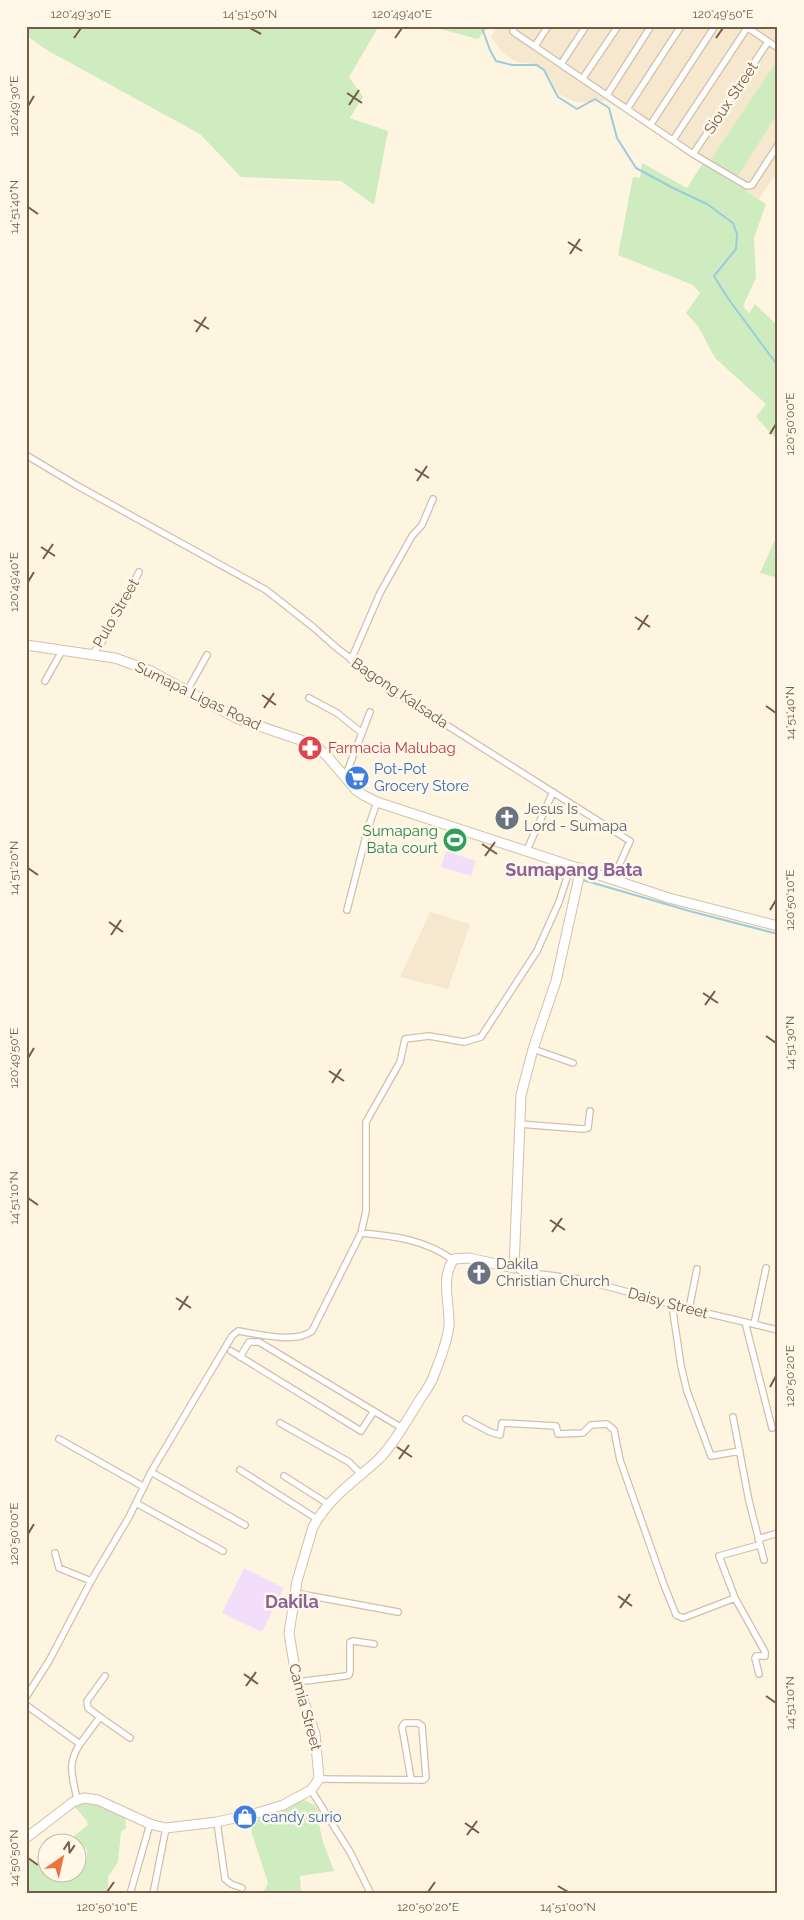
<svg xmlns="http://www.w3.org/2000/svg" width="804" height="1920" font-family="Raleway,sans-serif">
<style>
.residential{fill:#f6e7cf}
.education{fill:#f2defa}
.green{fill:#ceecbf}
.lines{fill:none;stroke-linecap:round;stroke-linejoin:round}
.stream{stroke:#9accdb;stroke-width:2}
.street-casing{stroke:#d1bfaa;stroke-width:8}
.secondary-casing{stroke:#d5bfa7;stroke-width:11}
.street{stroke:#fff;stroke-width:5.5}
.secondary{stroke:#fff;stroke-width:9}
.ticks{fill:none;stroke:#765b46;stroke-width:2}
.labels{text-anchor:middle;stroke-width:5;stroke-linejoin:round;paint-order:stroke}
.street-label{font-size:15px;fill:#765b46;stroke:#fff8e9}
.health-label{font-size:15px;fill:#be3a42;stroke:#fff8e9;text-anchor:start}
.shop-label{font-size:15px;fill:#366cbe;stroke:#fff8e9;text-anchor:start}
.worship-label{font-size:15px;fill:#5b616d;stroke:#fff8e9;text-anchor:start}
.leisure-label{font-size:15px;fill:#27864d;stroke:#fff8e9;text-anchor:end}
.quarter-label{font-size:18px;font-weight:bold;fill:#8b619a;stroke:#fff8e9}
.neatline{fill:none;stroke:#765b46;stroke-width:2}
.ticks-label{font-size:12px;text-anchor:middle;fill:#765b46}
</style>
<rect width="100%" height="100%" fill="#fef5e1"/>
<path class="residential" d="M498,26H778V170L758,201L606,100L594,103L575,102L559,94L547,73L529,63L517,62L504,54L491,37Z
M430,912L470,924L448,989L400,977Z"/>
<path class="education" d="M446,851L476,861L471,876L441,867Z
M244,1568L284,1588L262,1632L222,1613Z"/>
<path class="green" d="M26,26H379L349,77L363,97L350,118L388,131L374,205L341,181L241,177L200,134L45,49L26,35Z
M428,26H489L478,39Z
M778,59V113L737,177L710,161Z
M642,163L687,188L703,163L766,204L754,238L756,278L743,306L749,313L755,304L778,326V441L756,417L766,404L715,358L698,326L686,313L700,293L693,285L618,255L633,177L640,178Z
M778,533V578L760,573Z
M453,829L463,832L456,852L447,849Z
M300,1798L314,1805L327,1821L319,1824L323,1842L334,1871L300,1876L301,1894H261L266,1888L268,1883L251,1831L255,1820L285,1808Z
M92,1801L125,1816L126,1828L121,1832L118,1862L108,1877V1894H26V1863L30,1860L39,1866L47,1865L48,1872H78V1865L81,1866L87,1857V1849C79,1847 75,1844 74,1836L88,1825L86,1820L74,1806L76,1803Z"/>
<g class="lines">
<path class="stream" d="M484,26L482,28L490,50L496,61L512,65H537L544,70L558,97L577,109L595,99L609,108L617,138L636,168L673,188L707,204L733,223L737,234L736,249L714,276L727,297L778,366
M583,880L693,912L778,934"/>
<defs>
<path id="street" d="M514,26L513,31L515,33L693,154L747,186L752,185L778,145
M745,26L778,48
M535,46L548,26
M561,64L586,26
M583,78L618,26
M607,95L651,26
M627,109L681,26
M651,124L715,26
M673,140L747,28
M693,154L768,42
M26,455L76,485L266,590L313,627L338,649L399,695L630,841L613,879
M92,654L102,642L139,572
M351,660L380,593L412,536L422,525L433,499
M45,681L62,651
M187,691L207,655
M309,698L337,713L362,733
M345,777L370,712
M526,852L553,792
M347,910L368,828L377,802
M533,1049L573,1063
M519,1124L583,1129L588,1128L590,1111
M361,1233C395,1236 426,1240 453,1260
M514,1268L524,1272L579,1279L647,1297L672,1305L778,1330
M672,1305L681,1366L687,1391L711,1456L740,1451
M689,1309L697,1269
M745,1322L772,1428
M754,1324L766,1268
M231,1351L361,1431L374,1411
M240,1357L249,1342H259L402,1428
M733,1417L749,1501L764,1560
M466,1419L490,1432L500,1435L502,1423L556,1426L558,1434L583,1433L591,1425L607,1424L614,1430L620,1460L664,1585L676,1615L683,1618L735,1598L719,1556L759,1545
M280,1423L349,1462L361,1474
M59,1439L144,1487
M240,1470L317,1519
M151,1472L245,1525
M284,1476L328,1504
M136,1503L223,1551
M758,1539L778,1533
M55,1553L59,1568L91,1581
M295,1593L398,1612
M735,1598L765,1652V1656H756L755,1658L759,1674
M297,1682L345,1676L349,1675L350,1671V1642L353,1641L374,1644
M26,1697L49,1661L91,1581L129,1517L151,1472L232,1336L238,1331C259,1334 295,1344 312,1331L361,1233L366,1211V1122L400,1062L405,1039L429,1036L464,1042L481,1037L537,951L559,902L571,865
M26,1705L80,1744C66,1765 73,1776 77,1800
M100,1717L130,1738
M80,1744L100,1717L88,1708L87,1701L105,1676
M319,1779L423,1780L426,1778L422,1726L418,1723H405L402,1727L411,1779
M311,1790L350,1852L371,1894
M217,1822L225,1879L231,1884L242,1888
M130,1894L150,1824
M153,1894L166,1828"/>
<path id="secondary" d="M26,645L115,658L151,671L236,718L315,745L327,756L356,790L363,795L377,802L669,898L778,926
M26,1838L73,1802L84,1798L98,1800L150,1824L166,1828L217,1822L257,1813L283,1805L311,1790L319,1779L315,1734L297,1682L289,1633L297,1581L313,1527C330,1496 354,1482 379,1459C394,1444 405,1423 416,1406C421,1397 428,1389 432,1380C438,1365 448,1341 449,1325C450,1304 440,1277 454,1259L469,1258L514,1268L521,1095L533,1049L556,981L581,868"/>
</defs>
<use href="#street" class="street-casing"/>
<use href="#secondary" class="secondary-casing"/>
<use href="#street" class="street"/>
<use href="#secondary" class="secondary"/>
</g>
<path class="ticks" d="M250,28L261,34M74,38L81,28M395,38L402,28M716,38L723,28M347,93L362,103M349,105L359,90M28,106L34,96M28,207L38,214M568,242L582,251M570,254L580,239M194,320L209,329M196,332L206,317M770,434L776,424M415,469L429,478M417,481L427,466M41,547L55,556M43,559L53,544M28,582L34,572M635,617L650,627M638,630L648,615M262,695L276,705M766,706L776,713M264,708L274,693M482,844L497,854M485,856L495,842M28,868L38,875M770,910L776,900M109,922L123,932M111,935L121,920M703,993L718,1003M705,1005L715,991M766,1036L776,1043M28,1058L34,1048M329,1071L344,1081M332,1083L341,1069M28,1198L38,1205M550,1220L565,1230M552,1232L562,1218M176,1298L191,1308M179,1310L188,1296M770,1387L776,1376M397,1447L412,1457M399,1459L409,1445M28,1534L34,1524M618,1596L632,1606M620,1608L630,1594M244,1674L258,1684M246,1686L256,1672M766,1696L776,1703M465,1823L479,1833M467,1835L477,1821M28,1858L38,1865M558,1886L568,1892M107,1892L114,1882M428,1892L435,1882"/>
<defs>
<symbol id="pharmacy-disc" viewBox="-11 -11 22 22"><circle r="9.5" fill="#e0444e" stroke="#fff8e9"/><path d="M-2-6h4v4h4v4h-4v4h-4v-4h-4v-4h4Z" fill="#fff"/></symbol>
<symbol id="supermarket-disc" viewBox="-11 -11 22 22"><circle r="9.5" fill="#3f7fe0" stroke="#fff8e9"/><path d="M-6-5.5h2.5l.6 2H6L4.5 2H-2.5L-4.4-4H-6ZM-1.5 3.2a1.3 1.3 0 1 0 .1 0ZM3 3.2a1.3 1.3 0 1 0 .1 0Z" fill="#fff"/></symbol>
<symbol id="church-disc" viewBox="-11 -11 22 22"><circle r="9.5" fill="#6b7280" stroke="#fff8e9"/><path d="M-1.2-6h2.4v3.5h3.3v2.4h-3.3V6h-2.4V-.1h-3.3v-2.4h3.3Z" fill="#fff"/></symbol>
<symbol id="stadium-disc" viewBox="-11 -11 22 22"><circle r="9.5" fill="#2e9e5b" stroke="#fff8e9"/><path d="M0-5a6.5 5 0 1 0 0 10a6.5 5 0 1 0 0-10ZM-3.5-1.8h7v3.6h-7Z" fill="#fff"/></symbol>
<symbol id="shop-disc" viewBox="-11 -11 22 22"><circle r="9.5" fill="#3f7fe0" stroke="#fff8e9"/><path d="M-5-2.5h2.3a2.7 3.5 0 0 1 5.4 0H5L5.5 6h-11ZM-1.5-2.5h3a1.5 2.3 0 0 0-3 0Z" fill="#fff"/></symbol>
</defs>
<g fill-rule="evenodd">
<use href="#pharmacy-disc" x="296" y="734" width="28" height="28"/>
<use href="#supermarket-disc" x="343" y="764" width="28" height="28"/>
<use href="#church-disc" x="493" y="804" width="28" height="28"/>
<use href="#stadium-disc" x="441" y="826" width="28" height="28"/>
<use href="#church-disc" x="465" y="1259" width="28" height="28"/>
<use href="#shop-disc" x="231" y="1803" width="28" height="28"/>
</g>
<g class="labels">
<g class="street-label">
<text transform="translate(731 98) rotate(-56)" y="5">Sioux Street</text>
<text transform="translate(116 613) rotate(-60)" y="5">Pulo Street</text>
<text transform="translate(400 693) rotate(34)" y="5">Bagong Kalsada</text>
<text transform="translate(198 696) rotate(26)" y="5">Sumapa Ligas Road</text>
<text transform="translate(668 1303) rotate(15)" y="5">Daisy Street</text>
<text transform="translate(305 1707) rotate(75)" y="5">Camia Street</text>
</g>
<g class="health-label">
<text x="328" y="753">Farmacia Malubag</text>
</g>
<g class="shop-label">
<text x="374" y="774">Pot-Pot<tspan x="374" dy="17">Grocery Store</tspan></text>
<text x="262" y="1822">candy surio</text>
</g>
<g class="worship-label">
<text x="524" y="814">Jesus Is<tspan x="524" dy="17">Lord - Sumapa</tspan></text>
<text x="496" y="1269">Dakila<tspan x="496" dy="17">Christian Church</tspan></text>
</g>
<g class="leisure-label">
<text x="438" y="836">Sumapang<tspan x="438" dy="17">Bata court</tspan></text>
</g>
<g class="quarter-label">
<text x="574" y="876">Sumapang Bata</text>
<text x="292" y="1608">Dakila</text>
</g>
</g>
<rect width="804" height="1920" fill="none" stroke="#fff8e9" stroke-width="55"/>
<g transform="translate(62 1858) rotate(34)"><circle r="24" fill="#fff8e9" stroke="#c8b9a8"/>
<path d="M0-4L9 19L0 12L-9 19Z" fill="#f0723e"/>
<text y="-8" font-size="14" font-weight="bold" text-anchor="middle" fill="#765b46">N</text>
</g>
<rect x="28" y="28" width="748" height="1864" class="neatline"/>
<g class="ticks-label">
<text x="81" y="18">120°49'30"E</text>
<text x="250" y="18">14°51'50"N</text>
<text x="402" y="18">120°49'40"E</text>
<text x="723" y="18">120°49'50"E</text>
<text transform="translate(14 106) rotate(-90)" y="4">120°49'30"E</text>
<text transform="translate(14 207) rotate(-90)" y="4">14°51'40"N</text>
<text transform="translate(790 424) rotate(-90)" y="4">120°50'00"E</text>
<text transform="translate(14 582) rotate(-90)" y="4">120°49'40"E</text>
<text transform="translate(790 713) rotate(-90)" y="4">14°51'40"N</text>
<text transform="translate(14 868) rotate(-90)" y="4">14°51'20"N</text>
<text transform="translate(790 900) rotate(-90)" y="4">120°50'10"E</text>
<text transform="translate(790 1043) rotate(-90)" y="4">14°51'30"N</text>
<text transform="translate(14 1058) rotate(-90)" y="4">120°49'50"E</text>
<text transform="translate(14 1198) rotate(-90)" y="4">14°51'10"N</text>
<text transform="translate(790 1376) rotate(-90)" y="4">120°50'20"E</text>
<text transform="translate(14 1534) rotate(-90)" y="4">120°50'00"E</text>
<text transform="translate(790 1703) rotate(-90)" y="4">14°51'10"N</text>
<text transform="translate(14 1858) rotate(-90)" y="4">14°50'50"N</text>
<text x="107" y="1911">120°50'10"E</text>
<text x="428" y="1911">120°50'20"E</text>
<text x="568" y="1911">14°51'00"N</text>
</g>
</svg>
